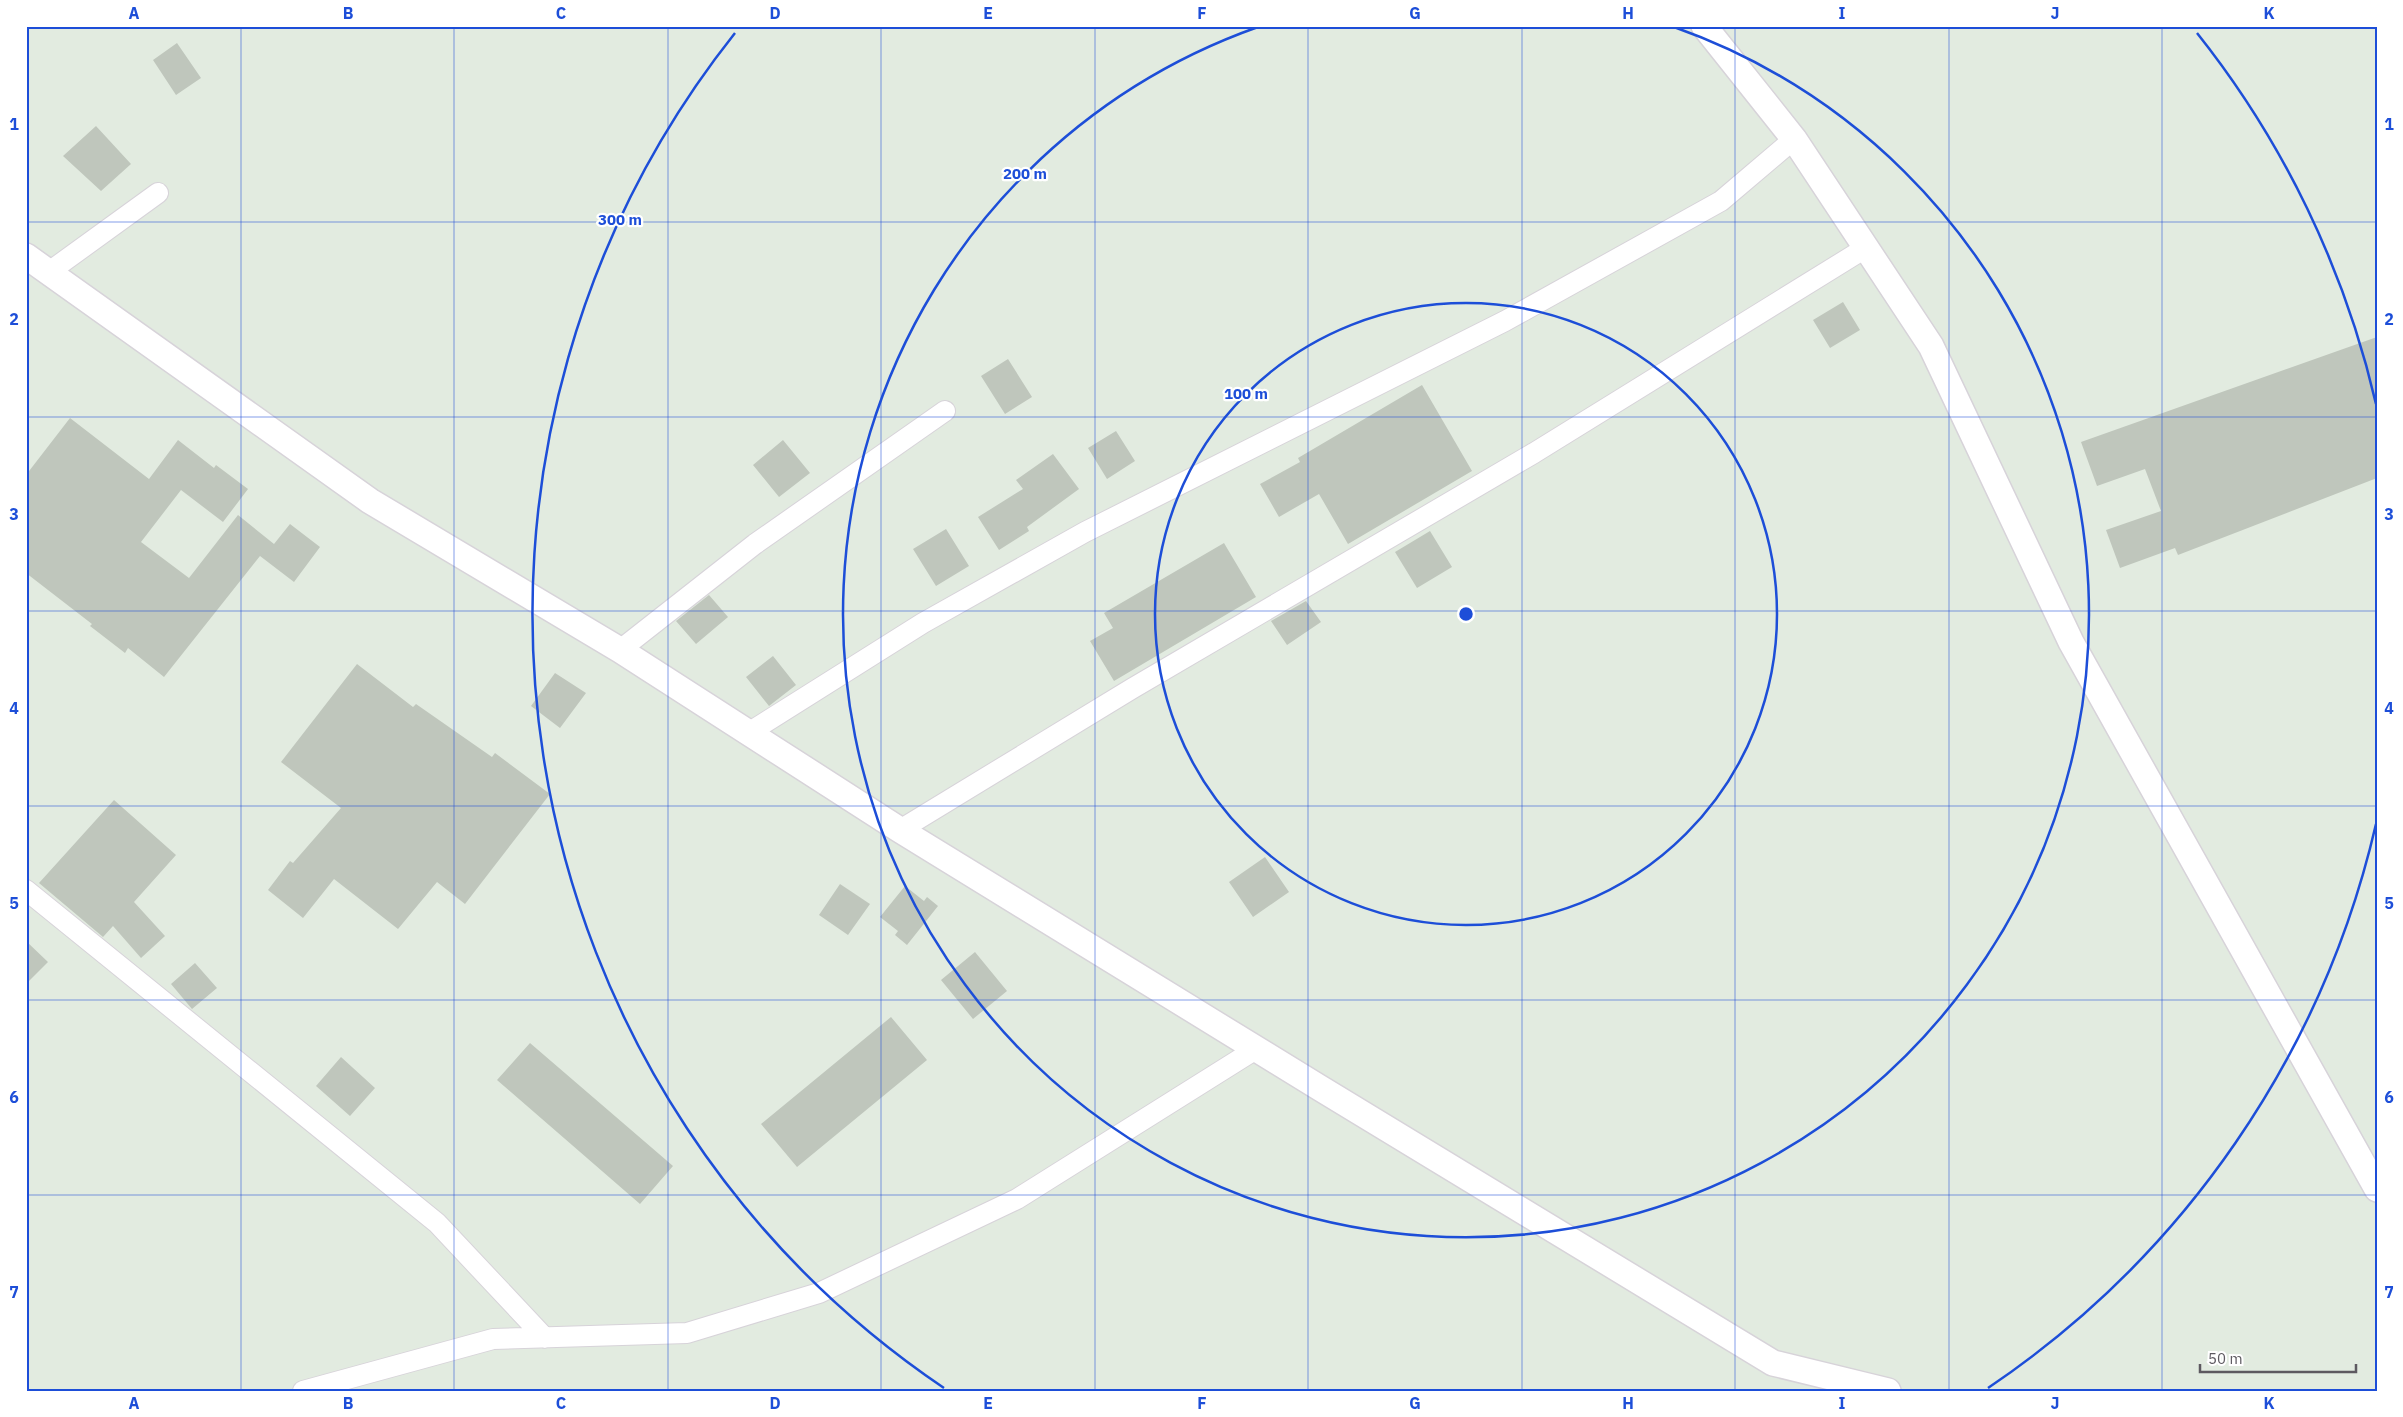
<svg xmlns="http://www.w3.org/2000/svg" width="2403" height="1417" font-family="'IBM Plex Sans',sans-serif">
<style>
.building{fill:#bfc6bc}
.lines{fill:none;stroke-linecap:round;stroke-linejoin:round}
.minor-casing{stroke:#d7d3d9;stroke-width:22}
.tertiary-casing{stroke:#d7d3d9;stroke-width:28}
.minor{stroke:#fff;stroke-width:20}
.tertiary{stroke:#fff;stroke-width:25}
.grid{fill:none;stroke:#1d4ed8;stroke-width:1;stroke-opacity:0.55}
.ring{fill:none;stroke:#1d4ed8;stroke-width:2.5}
.centre{fill:#1d4ed8;stroke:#fff;stroke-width:2.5}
.ring-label{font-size:15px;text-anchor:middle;font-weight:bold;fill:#1d4ed8;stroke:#fff;stroke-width:4.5;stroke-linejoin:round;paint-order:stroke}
.neatline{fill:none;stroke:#1d4ed8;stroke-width:2}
.grid-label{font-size:16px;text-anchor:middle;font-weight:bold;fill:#1d4ed8}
</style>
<rect width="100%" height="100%" fill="#e2ebe0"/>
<path class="building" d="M177,43L201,78L176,95L153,60Z
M96,126L131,164L101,191L63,156Z
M1843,302L1860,330L1830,348L1813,320Z
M2377,337V478L2178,555L2175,548L2120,568L2106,530L2161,511L2145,469L2097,486L2081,442Z
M1008,359L1032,397L1005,414L981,376Z
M1422,385L1472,471L1348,544L1319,494L1279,517L1260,484L1300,462L1298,458Z
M70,418L149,479L178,440L214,468L216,465L248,489L223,522L181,490L141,542L189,578L238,515L274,544L290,524L320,547L294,582L260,556L164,677L128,648L125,653L90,626L92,624L26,573V475Z
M1116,431L1135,461L1107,479L1088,448Z
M783,440L810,473L779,497L753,465Z
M1053,454L1079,489L1027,527L1029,531L999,550L978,517L1023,489L1016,480Z
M946,529L969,566L936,586L913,549Z
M1430,531L1452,567L1417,588L1395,552Z
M1224,543L1256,597L1114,681L1090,641L1113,628L1104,613Z
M709,595L728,617L696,644L676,621Z
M1306,601L1321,622L1287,645L1271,621Z
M773,656L796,685L769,706L746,677Z
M357,664L413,707L416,704L492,757L495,753L550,794L465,904L437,882L398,929L334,879L303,918L268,890L290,861L293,863L341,808L281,762Z
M555,673L586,693L560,728L531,706Z
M114,800L176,855L134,902L165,936L141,958L113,926L103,937L39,883Z
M1265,857L1289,892L1253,917L1229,882Z
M840,884L870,904L848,935L819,915Z
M905,886L924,901L927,897L938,906L907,945L895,935L898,931L880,917Z
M26,941L48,962L26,984Z
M975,952L1007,991L973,1019L941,980Z
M195,963L217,988L192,1009L171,984Z
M891,1017L927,1060L797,1167L761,1124Z
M530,1043L673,1166L640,1204L497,1080Z
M341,1057L375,1088L350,1116L316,1086Z"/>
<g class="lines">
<defs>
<path id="minor" d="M49,272L158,193
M620,650L755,544L945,411
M750,732L923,623L1085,532L1505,321L1721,201L1794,139
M900,830L1133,688L1534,453L1867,247
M26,890L437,1223L545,1338
M303,1391L493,1339L687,1333L819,1293L1017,1199L1256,1049"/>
<path id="tertiary" d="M1704,26L1794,139L1931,346L2071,642L2377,1189
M26,256L370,501L620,650L900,830L1320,1088L1773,1363L1888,1391"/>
</defs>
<use href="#minor" class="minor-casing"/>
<use href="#tertiary" class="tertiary-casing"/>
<use href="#minor" class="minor"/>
<use href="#tertiary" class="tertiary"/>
</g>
<path class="grid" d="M241,26V1391M454,26V1391M668,26V1391M881,26V1391M1095,26V1391M1308,26V1391M1522,26V1391M1735,26V1391M1949,26V1391M2162,26V1391M26,222H2377M26,417H2377M26,611H2377M26,806H2377M26,1000H2377M26,1195H2377"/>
<g class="ring">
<circle cx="1466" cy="614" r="311"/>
<path d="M1674 27A623 623 0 1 1 1258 27"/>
<path d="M2376 824A934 934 0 0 1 1988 1388M944 1388A934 934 0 0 1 735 33M2197 33A934 934 0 0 1 2376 404"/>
</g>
<circle cx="1466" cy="614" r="8" class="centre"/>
<g class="ring-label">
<text x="1025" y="179">200 m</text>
<text x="620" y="225">300 m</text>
<text x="1246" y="399">100 m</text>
</g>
<rect width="2403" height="1417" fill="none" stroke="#ffffff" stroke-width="55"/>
<path d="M2200 1364v8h156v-8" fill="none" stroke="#5d5960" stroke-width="2.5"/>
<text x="2208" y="1364" font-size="15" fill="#5d5960" stroke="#ffffff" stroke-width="4" paint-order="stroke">50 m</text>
<rect x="28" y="28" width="2348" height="1362" class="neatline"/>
<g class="grid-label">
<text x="134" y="19">A</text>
<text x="348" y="19">B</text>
<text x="561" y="19">C</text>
<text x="775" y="19">D</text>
<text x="988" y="19">E</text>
<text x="1202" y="19">F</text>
<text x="1415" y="19">G</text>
<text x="1628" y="19">H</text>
<text x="1842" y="19">I</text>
<text x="2055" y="19">J</text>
<text x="2269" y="19">K</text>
<text x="14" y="130">1</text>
<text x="2389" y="130">1</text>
<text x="14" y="325">2</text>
<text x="2389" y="325">2</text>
<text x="14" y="520">3</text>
<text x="2389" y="520">3</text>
<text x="14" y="714">4</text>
<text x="2389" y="714">4</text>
<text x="14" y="909">5</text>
<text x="2389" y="909">5</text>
<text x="14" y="1103">6</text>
<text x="2389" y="1103">6</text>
<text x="14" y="1298">7</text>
<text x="2389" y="1298">7</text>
<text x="134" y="1409">A</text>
<text x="348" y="1409">B</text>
<text x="561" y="1409">C</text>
<text x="775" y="1409">D</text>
<text x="988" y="1409">E</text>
<text x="1202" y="1409">F</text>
<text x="1415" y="1409">G</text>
<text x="1628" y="1409">H</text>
<text x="1842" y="1409">I</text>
<text x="2055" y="1409">J</text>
<text x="2269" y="1409">K</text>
</g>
</svg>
